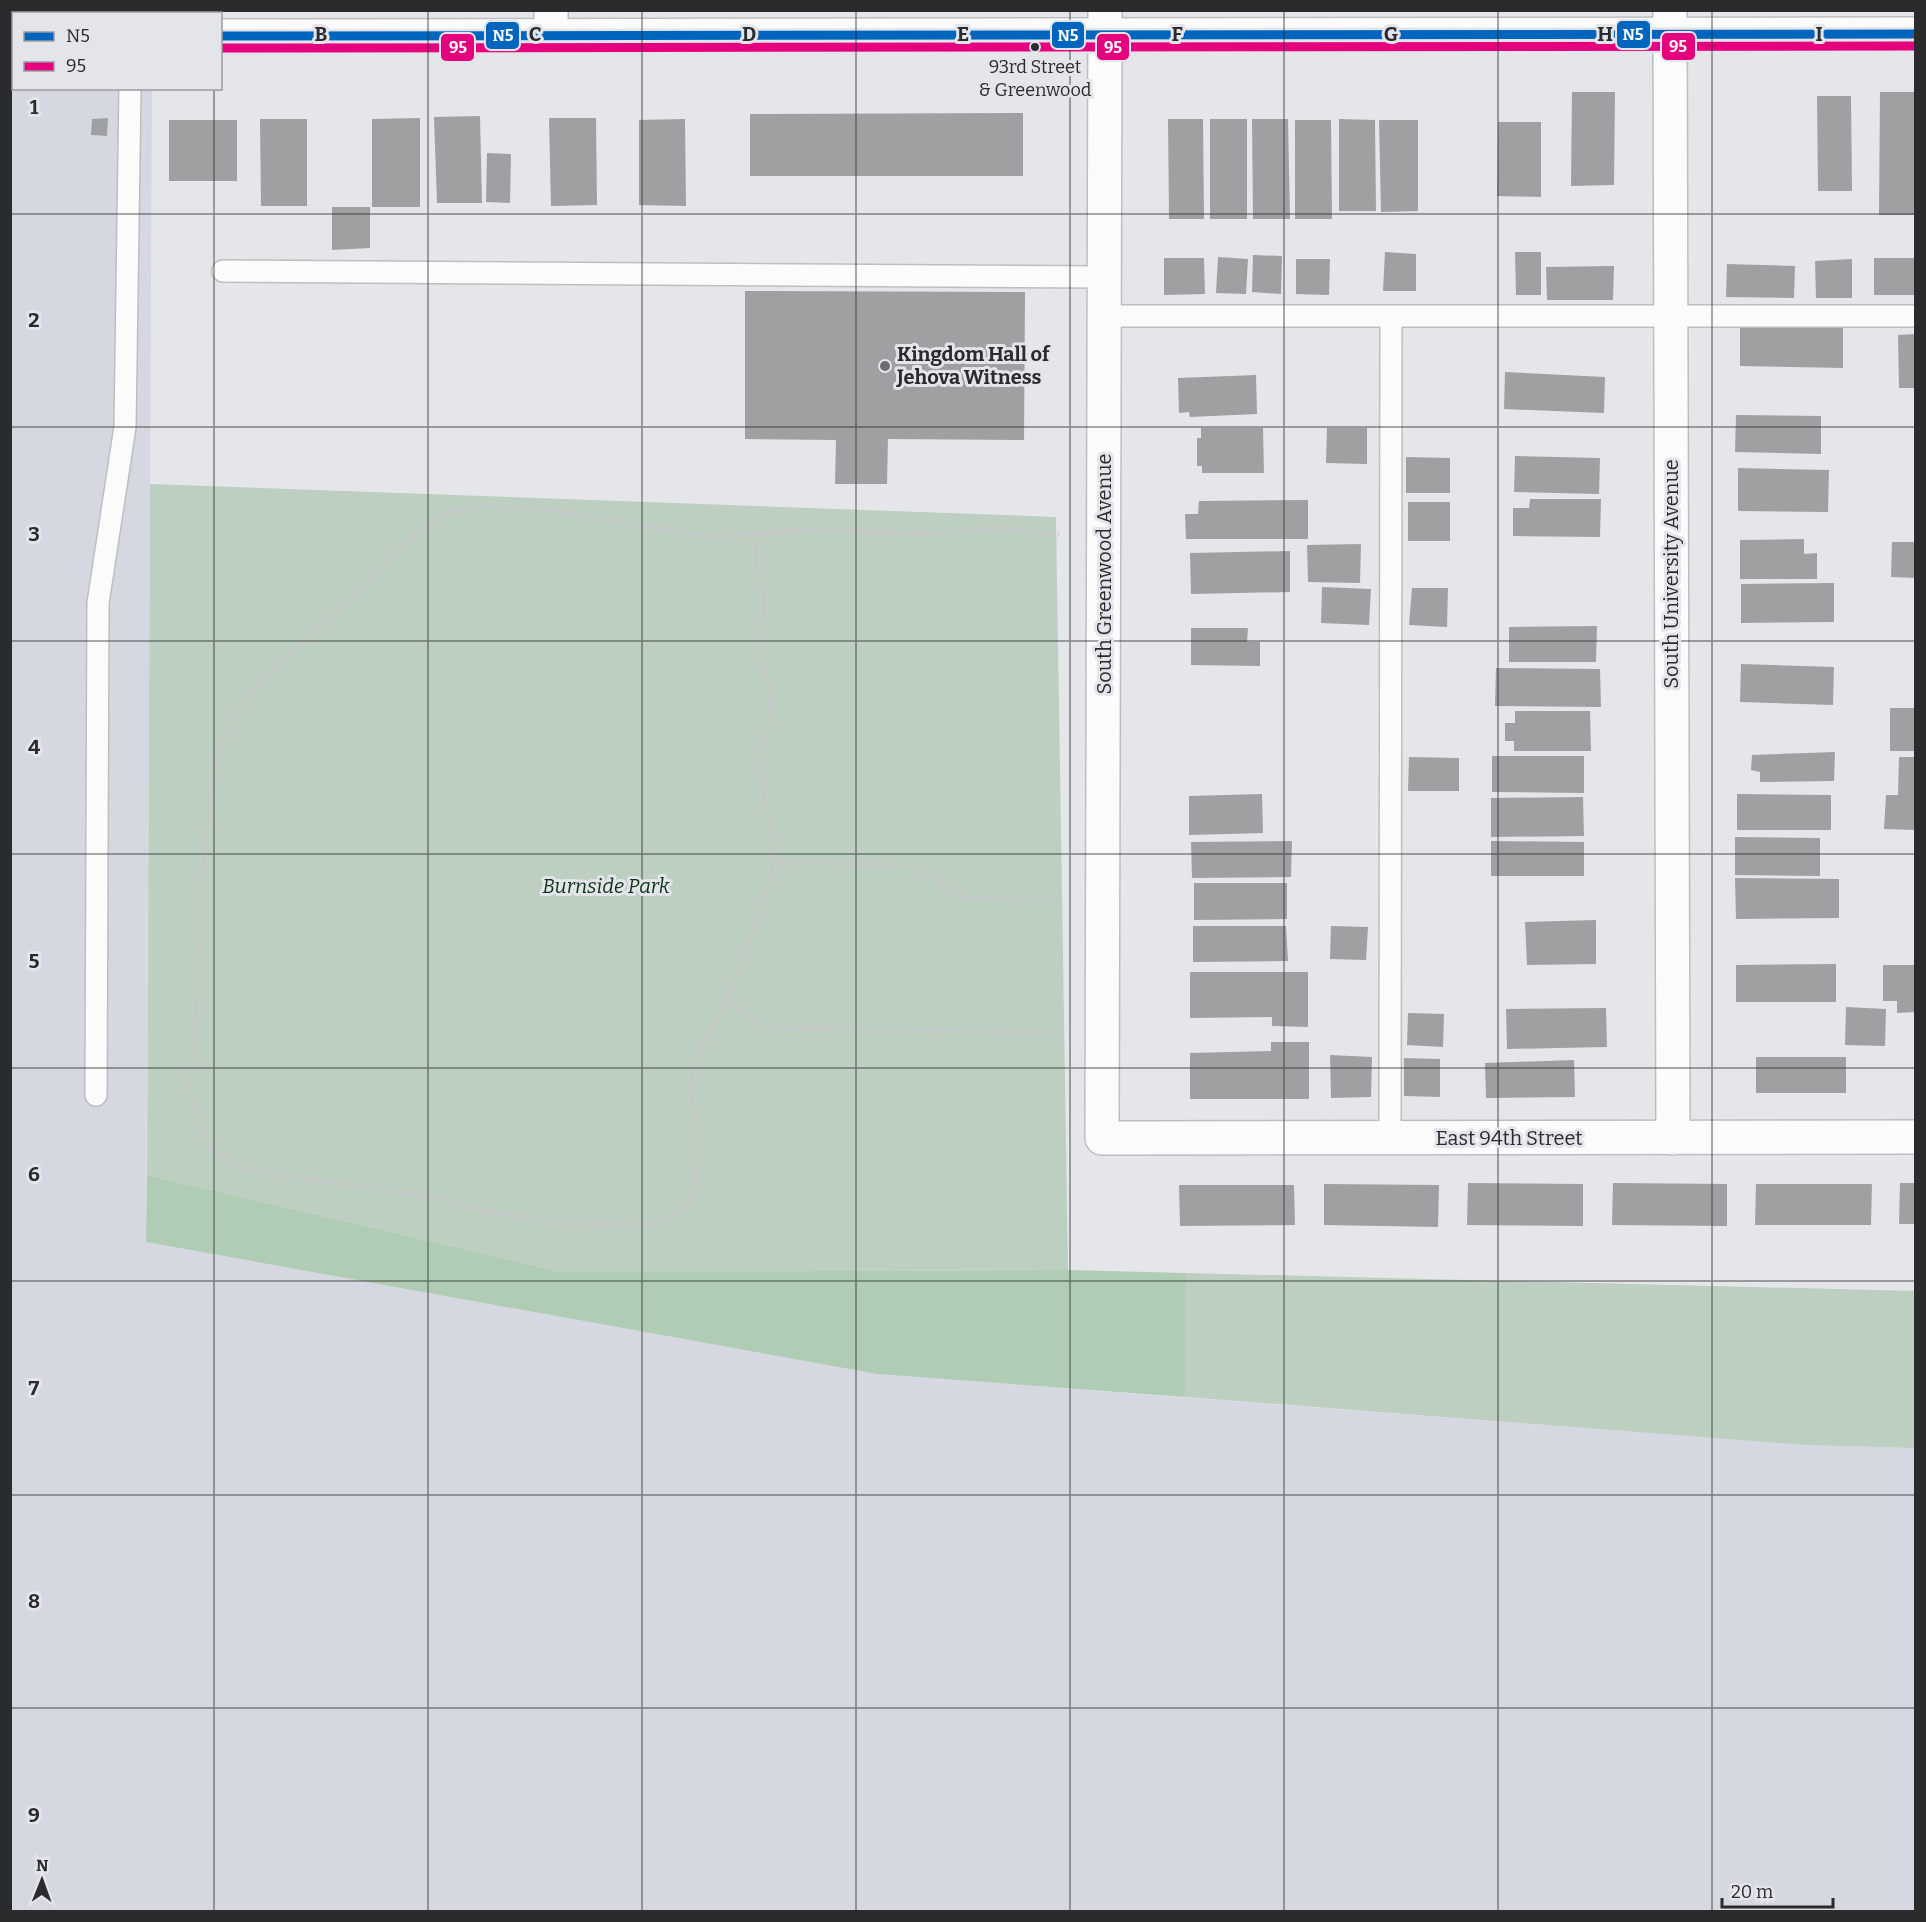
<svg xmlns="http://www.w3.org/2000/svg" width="1926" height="1922" font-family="Bitter,serif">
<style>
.built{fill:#d5d8e0}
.green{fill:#bdcfc1}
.forest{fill:#b0ccb5}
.building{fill:#9fa0a2}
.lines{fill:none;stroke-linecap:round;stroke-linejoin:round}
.service-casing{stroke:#bdbec0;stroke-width:24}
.minor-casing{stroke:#bdbec0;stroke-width:36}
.tertiary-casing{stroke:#bdbec0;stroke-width:36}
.path{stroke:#c7c7c9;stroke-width:4;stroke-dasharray:4.5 3;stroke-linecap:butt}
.service{stroke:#fbfbfc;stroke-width:21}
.minor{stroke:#fbfbfc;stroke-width:33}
.tertiary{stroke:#fbfbfc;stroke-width:33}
.bus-1-casing{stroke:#e3e5eb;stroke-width:14}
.bus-2-casing{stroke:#e3e5eb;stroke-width:14}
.bus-1{stroke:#0065bd;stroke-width:9}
.bus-2{stroke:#e5007d;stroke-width:9}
.grid{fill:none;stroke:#2a2b2d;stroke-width:1.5;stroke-opacity:0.55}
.bus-dot{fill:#2a2b2d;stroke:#e3e5eb;stroke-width:2}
.poi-dot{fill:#6b6c6f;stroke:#e3e5eb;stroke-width:2}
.labels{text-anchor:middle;stroke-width:6;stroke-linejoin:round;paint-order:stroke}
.bus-label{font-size:18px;fill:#2a2b2d;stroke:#e3e5eb}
.poi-label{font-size:20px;font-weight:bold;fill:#2a2b2d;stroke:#e3e5eb;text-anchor:start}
.street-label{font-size:20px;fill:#2a2b2d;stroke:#e3e5eb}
.park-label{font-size:20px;font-style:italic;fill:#0d3215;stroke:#e3e5eb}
.grid-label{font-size:20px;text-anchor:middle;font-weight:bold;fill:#2a2b2d;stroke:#e3e5eb;stroke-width:6;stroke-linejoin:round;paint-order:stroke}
.line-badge{stroke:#e3e5eb;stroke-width:2}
.badge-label{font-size:16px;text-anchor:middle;font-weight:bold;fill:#fff}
</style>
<rect width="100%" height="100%" fill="#e5e6e9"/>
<path class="built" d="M11,86H13L14,88L152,89L146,1242L877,1374L1804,1445L1915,1448V1911L11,1912Z"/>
<path class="green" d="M150,484L1056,517L1068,1270L562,1272L147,1175Z
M1185,1273L1915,1291V1448L1804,1445L1185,1397Z"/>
<path class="forest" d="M147,1175L562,1272L1068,1270L1185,1273V1397L877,1374L146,1242Z"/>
<path class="building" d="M1572,92H1615L1614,185L1571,186Z
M1880,92H1916V215H1879Z
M1817,96H1851L1852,191H1818Z
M1023,113V176H750V114Z
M480,116L482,203H437L434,117Z
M108,118L107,136L91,135L92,119Z
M420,118V207H372V119Z
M549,118H596L597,205L551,206Z
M260,119H307V206H261Z
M685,119L686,206L639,205V120Z
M1168,119H1203L1204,219H1169Z
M1210,119H1247V219H1210Z
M1252,119H1288L1290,219H1253Z
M1339,119L1375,120L1376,211H1339Z
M169,120H237V181H169Z
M1295,120H1331L1332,219H1295Z
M1379,120H1418V211L1381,212Z
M1498,122H1541V197L1497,196Z
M487,153L511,154L510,203L486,202Z
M332,207H370V248L332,250Z
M1385,252L1416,254V291H1383Z
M1515,252H1541V295H1516Z
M1253,255L1282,256L1281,294L1252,292Z
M1218,257L1248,259L1246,294L1216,293Z
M1164,258H1204L1205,294L1164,295Z
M1874,258H1916V295H1874Z
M1296,259H1330L1329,295L1296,294Z
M1852,259V298H1816L1815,261Z
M1727,264L1795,266L1794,298L1726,297Z
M1614,266L1613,300H1547L1546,267Z
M745,291L1025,292L1024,440L888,439L887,484H835L836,440L745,439Z
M1740,325L1843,327V368L1740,366Z
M1916,334V388H1899L1898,335Z
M1505,372L1605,377L1604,413L1504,409Z
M1256,375L1257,414L1190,417L1189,412L1179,413L1178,378Z
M1736,415L1821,416V454L1735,452Z
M1201,428H1263L1264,473H1202V466H1197V438H1201Z
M1327,428H1367V464L1326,463Z
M1515,456L1600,458L1599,494L1514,492Z
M1406,457L1450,458V493H1406Z
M1738,468L1829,470L1828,512L1738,511Z
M1530,499H1601L1600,537L1513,536V508H1529Z
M1308,500V539H1186L1185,514H1198L1199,501Z
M1408,502H1450V541H1408Z
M1804,539V554L1817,553V579H1740V540Z
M1892,542H1916V578L1891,577Z
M1361,544L1360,583L1308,582L1307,545Z
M1290,551V592L1191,594L1190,553Z
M1834,583V622L1741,623V584Z
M1322,587L1371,589L1369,625L1321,623Z
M1412,588H1448L1447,627L1409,625Z
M1597,626L1596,662H1509V627Z
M1191,628H1248L1247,642H1260V666L1191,665Z
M1741,664L1834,667L1833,705L1740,702Z
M1496,668L1600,669L1601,707L1495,706Z
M1890,708H1916V751H1890Z
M1515,711H1590L1591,751H1514V741H1505V723H1515Z
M1835,752L1834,781L1760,782V772L1751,770L1752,755Z
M1492,756H1584V793L1492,792Z
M1409,757L1459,758V791H1408Z
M1899,757H1916V830L1884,829L1886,795H1898Z
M1262,794L1263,833L1189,835V796Z
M1737,794L1831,795V830H1737Z
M1583,797L1584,836L1491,837V798Z
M1735,837L1820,838V876L1735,875Z
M1292,841L1291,877L1192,878L1191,842Z
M1491,841L1584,842V876H1491Z
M1735,878L1839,879V918L1736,919Z
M1194,883H1287V919L1194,920Z
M1596,920V964L1527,965L1525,922Z
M1193,926H1286L1288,961L1193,962Z
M1331,926L1368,927L1366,960L1330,959Z
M1836,964V1002H1736V965Z
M1883,965H1916V1012L1897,1013V1001H1883Z
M1190,972H1308V1027L1272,1026V1017L1190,1018Z
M1846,1007L1886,1009L1885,1046L1845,1045Z
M1606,1008L1607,1047L1507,1049L1506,1009Z
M1408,1013L1444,1014L1443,1047L1407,1045Z
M1271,1042H1309V1099H1190V1053L1271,1051Z
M1330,1055L1372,1057L1371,1097L1331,1098Z
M1756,1057H1846V1093H1756Z
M1404,1058L1440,1059V1097L1404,1096Z
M1574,1060L1575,1097L1486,1098L1485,1063Z
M1468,1183L1583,1184V1226L1467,1225Z
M1613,1183L1727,1184V1226L1612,1225Z
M1900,1183H1916V1224H1899Z
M1324,1184L1439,1185L1438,1227L1324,1225Z
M1756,1184H1872L1871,1225H1755Z
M1179,1185H1294L1295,1225L1180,1226Z"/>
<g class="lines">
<defs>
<path id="service" d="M223,271L1105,277
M1104,316H1916
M96,1095L98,603L125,427L130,88
M1390,1138L1391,316"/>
<path id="minor" d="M551,10V36
M1105,10L1102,1138L1916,1137
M1670,10L1673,1138"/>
<path id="tertiary" d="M10,36H14
M220,36L1916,34"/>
</defs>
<use href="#service" class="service-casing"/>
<use href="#minor" class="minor-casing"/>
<use href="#tertiary" class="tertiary-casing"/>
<path class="path" d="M758,533L755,552L757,575L765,596L763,618L756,638L761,663L769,685L770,715L761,754L764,802L773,843L772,871L739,970L718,1019L701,1047L694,1068L690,1086L695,1118L696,1182L688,1205L673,1216L647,1225L562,1223L474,1209L431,1196L332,1182L302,1180L239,1167L211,1149L199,1123L190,1088L198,986L199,908L211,785L220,746L238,709L272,669L367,584L395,552L443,514L482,506L552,510L721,538L758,533L805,530H845L923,534L1004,528L1059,534
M772,862L906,865L969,898L1059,900
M727,998L763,1027L1060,1033"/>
<use href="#service" class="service"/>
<use href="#minor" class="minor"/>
<use href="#tertiary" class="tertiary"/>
<defs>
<path id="bus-1" d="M220,36L1916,34"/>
<path id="bus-2" d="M220,48L1916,46"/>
</defs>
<use href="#bus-1" class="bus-1-casing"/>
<use href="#bus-2" class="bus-2-casing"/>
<use href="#bus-1" class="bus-1"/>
<use href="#bus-2" class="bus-2"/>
</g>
<path class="grid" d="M214,10V14M428,10V1912M642,10V1912M856,10V1912M1070,10V1912M1284,10V1912M1498,10V1912M1712,10V1912M214,88V1912M10,214H1916M10,427H1916M10,641H1916M10,854H1916M10,1068H1916M10,1281H1916M10,1495H1916M10,1708H1916"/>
<circle class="bus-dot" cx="1035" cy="47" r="5"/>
<circle class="poi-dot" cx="885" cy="366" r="6"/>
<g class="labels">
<g class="bus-label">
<text x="1035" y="73">93rd Street<tspan x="1035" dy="23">&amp; Greenwood</tspan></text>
</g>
<g class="poi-label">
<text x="897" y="361">Kingdom Hall of<tspan x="897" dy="23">Jehova Witness</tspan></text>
</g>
<g class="street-label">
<text transform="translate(1104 574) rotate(-90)" y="7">South Greenwood Avenue</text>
<text transform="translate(1671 574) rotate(-90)" y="7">South University Avenue</text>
<text x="1509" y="1145">East 94th Street</text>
</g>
<g class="park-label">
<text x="606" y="893">Burnside Park</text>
</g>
</g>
<g class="grid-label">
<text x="321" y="41">B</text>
<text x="535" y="41">C</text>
<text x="749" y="41">D</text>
<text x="963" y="41">E</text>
<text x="1177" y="41">F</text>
<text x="1391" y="41">G</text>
<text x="1605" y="41">H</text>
<text x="1819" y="41">I</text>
<text x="34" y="114">1</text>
<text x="34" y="327">2</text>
<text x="34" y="541">3</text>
<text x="34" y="754">4</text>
<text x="34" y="968">5</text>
<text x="34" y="1181">6</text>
<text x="34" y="1395">7</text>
<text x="34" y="1608">8</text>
<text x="34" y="1822">9</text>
</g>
<g class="line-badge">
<rect x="1616" y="20" width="35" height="29" rx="6" fill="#0065bd"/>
<rect x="1051" y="21" width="34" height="28" rx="6" fill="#0065bd"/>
<rect x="485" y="21" width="35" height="29" rx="6" fill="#0065bd"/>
<rect x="1661" y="32" width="35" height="29" rx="6" fill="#e5007d"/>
<rect x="1096" y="33" width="34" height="28" rx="6" fill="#e5007d"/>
<rect x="440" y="33" width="35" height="29" rx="6" fill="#e5007d"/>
</g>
<g class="badge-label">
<text x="1633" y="40">N5</text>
<text x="1068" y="41">N5</text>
<text x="503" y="41">N5</text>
<text x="1678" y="52">95</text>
<text x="1113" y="53">95</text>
<text x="458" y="53">95</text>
</g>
<rect width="1926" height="1922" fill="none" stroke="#2a2b2d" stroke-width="24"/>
<rect x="12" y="12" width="210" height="78" fill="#e3e5eb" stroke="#999b9f" stroke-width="1.5"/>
<rect x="24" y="32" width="30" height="9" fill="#0065bd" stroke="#999b9f" stroke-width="1.5"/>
<text x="66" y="42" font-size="18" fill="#2a2b2d">N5</text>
<rect x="24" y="62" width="30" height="9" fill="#e5007d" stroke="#999b9f" stroke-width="1.5"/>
<text x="66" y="72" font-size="18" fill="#2a2b2d">95</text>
<g transform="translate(42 1880) rotate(1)" stroke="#e3e5eb" stroke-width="4.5" paint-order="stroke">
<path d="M0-4.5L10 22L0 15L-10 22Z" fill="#2a2b2d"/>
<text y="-9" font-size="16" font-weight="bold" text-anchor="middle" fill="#2a2b2d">N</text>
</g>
<path d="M1722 1898v9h111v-9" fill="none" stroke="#2a2b2d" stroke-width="3"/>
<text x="1731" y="1898" font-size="18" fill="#2a2b2d" stroke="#e3e5eb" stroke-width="4.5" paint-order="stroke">20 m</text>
</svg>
